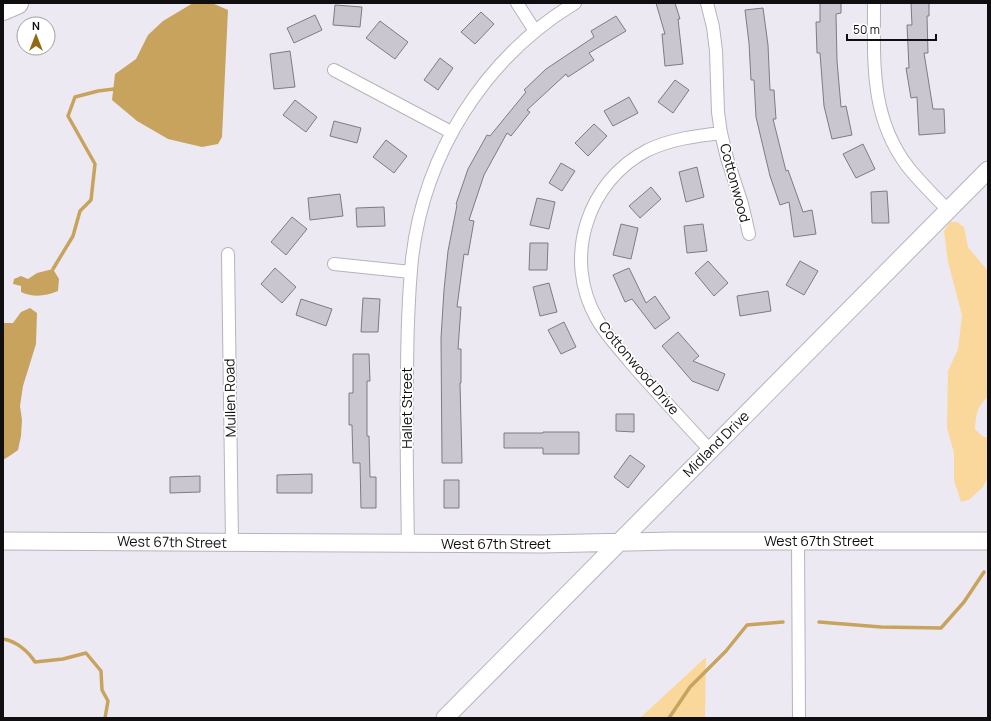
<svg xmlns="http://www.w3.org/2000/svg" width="991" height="721" font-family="Manrope,sans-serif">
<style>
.green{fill:#fad89b}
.water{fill:#c8a35e}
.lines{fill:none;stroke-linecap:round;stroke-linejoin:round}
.stream{stroke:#c8a35e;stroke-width:3.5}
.building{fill:#cac6cf;stroke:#7f7b83}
.street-casing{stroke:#b7b3bc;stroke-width:14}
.secondary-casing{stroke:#b7b3bc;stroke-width:19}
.highway-casing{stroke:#b7b3bc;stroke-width:24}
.street{stroke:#fff;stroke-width:12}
.secondary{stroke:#fff;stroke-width:17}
.highway{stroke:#fff;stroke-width:22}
.labels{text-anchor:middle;stroke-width:3.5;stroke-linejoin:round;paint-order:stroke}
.street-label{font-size:14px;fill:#100e11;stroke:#fff}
</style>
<rect width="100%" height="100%" fill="#ede9f3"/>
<path class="green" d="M950,222H957L964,227L968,247L988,271V397C977,405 976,416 975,429L982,436L988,438V477L983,487L969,500L961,502L954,480V453L947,428L948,371L958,349L962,315L948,262L944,231Z
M706,657L705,718H640Z"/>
<path class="water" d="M193,3H212L228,10L222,137L218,144L202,147L168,139L137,121L112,100L115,74L136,59L148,35L163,21Z
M53,269L59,279L58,291C45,296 34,298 21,292V286L13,284L14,279L21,276L28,279L37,273Z
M30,308L37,313L36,344L23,386L20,406L22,420L21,436L18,450L11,455L3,460V323H13L21,312Z"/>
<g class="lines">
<path class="stream" d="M53,269L73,236L80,211L91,200L95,164L68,116L75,97L98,91L114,89
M819,622L881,627L941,628L964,602L984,572
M3,639C16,641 28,651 35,662L63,659L86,653L101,671L102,690L108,701L105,718
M669,718L690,687L726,651L747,625L783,622"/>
</g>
<path class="building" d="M656,3H675L680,19H678L683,64L665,66L662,34H665Z
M820,3H841V13L836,14L837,61L841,107L846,106L852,135L832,139L824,106L820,53H817L816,22H820Z
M911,3H929V16H927L928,53H924L933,109H944L945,133L919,135L917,97L911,98L906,68H909L907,25H912Z
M335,5L362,7L360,27L333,25Z
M763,8L768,45L770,90H774L776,119H773L786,171L788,170L803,212L812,210L816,234L794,237L789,202L780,205L770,176L756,117L754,80H751L749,43L745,10Z
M481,12L494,24L475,44L461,32Z
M315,15L322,30L294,43L287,28Z
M616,16L626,31L589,53L594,60L568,77L566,74L527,110L530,112L511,136L507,133L484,175L469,220L474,221L468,255L464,254L457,307H461L458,349H461V383H460L462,463H442L441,338L444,290L448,251L457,205L456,204L468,169L487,135L490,136L526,92L524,90L546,69L594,37L591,31Z
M380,21L408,42L395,59L366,38Z
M290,51L295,87L274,89L270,54Z
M440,58L453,68L438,90L424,80Z
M675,80L689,90L673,113L658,102Z
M629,97L638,113L613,126L604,111Z
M295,100L317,117L306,132L283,115Z
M334,121L361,128L357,143L330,136Z
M594,124L607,136L588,156L575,143Z
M386,140L407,156L394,173L373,157Z
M863,144L875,169L856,178L843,154Z
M561,163L575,171L562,191L549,183Z
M697,167L704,197L686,202L679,172Z
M651,187L661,199L640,218L629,206Z
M887,191L889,223H872L871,192Z
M340,194L343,216L310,220L308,198Z
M537,198L555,202L549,229L530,225Z
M384,207L385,226L357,227L356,208Z
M292,217L307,229L286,255L271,242Z
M621,224L638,228L631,259L613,255Z
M703,224L707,251L687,253L684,226Z
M530,243H548L547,270H529Z
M708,261L728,283L714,296L695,273Z
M800,261L818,271L804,295L786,285Z
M275,268L296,287L282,303L261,284Z
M629,268L646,303L655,296L670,318L655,329L632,299L625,302L613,275Z
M549,283L557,312L540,316L533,287Z
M768,291L771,311L740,316L737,296Z
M363,298L380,299L378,332H361Z
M301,299L332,309L326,326L296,315Z
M564,322L576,347L561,354L548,330Z
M678,332L699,356L693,361L725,374L718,391L692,381L662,346Z
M353,354H369L370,381H367V436H369L370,477H376V508H361L360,463H353L352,425H349V393H353Z
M616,414H634V432L616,431Z
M543,432H579V454H543V448H504V433H543Z
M630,455L645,466L628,488L614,477Z
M312,474V493H277V475Z
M200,476V492L170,493V477Z
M444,480H459V508H444Z"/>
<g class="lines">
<defs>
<path id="street" d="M517,3L535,31
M707,3L713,27L716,51L718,112L721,133L727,158L742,204L749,234
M874,3C874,63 870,117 908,167C920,182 934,196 948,210
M334,70L451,132
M228,254L232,543
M334,264L411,272
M710,450C683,421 656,392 630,362C619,348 606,335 597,319C562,259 587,181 648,150C671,139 696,136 721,133
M798,541L799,718
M408,544C407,490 406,437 407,383C407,342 408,300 412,259C424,154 484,58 575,3"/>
<path id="secondary" d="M3,541L542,544L672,541H988
M445,718L988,170"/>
<path id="highway" d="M3,9L17,3"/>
</defs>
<use href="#street" class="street-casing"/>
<use href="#secondary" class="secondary-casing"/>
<use href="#highway" class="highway-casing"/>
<use href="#street" class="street"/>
<use href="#secondary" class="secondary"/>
<use href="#highway" class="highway"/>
</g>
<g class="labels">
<g class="street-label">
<text transform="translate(735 183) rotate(75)" y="5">Cottonwood</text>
<text transform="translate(639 368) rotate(50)" y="5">Cottonwood Drive</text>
<text transform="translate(230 398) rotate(-91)" y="5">Mullen Road</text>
<text transform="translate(407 408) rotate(-90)" y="5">Hallet Street</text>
<text transform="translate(716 444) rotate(-45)" y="5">Midland Drive</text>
<text x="819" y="546">West 67th Street</text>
<text transform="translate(172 542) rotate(1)" y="5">West 67th Street</text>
<text x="496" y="549">West 67th Street</text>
</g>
</g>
<rect width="991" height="721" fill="none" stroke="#100e11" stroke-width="8"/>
<g transform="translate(36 36)"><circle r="19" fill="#ffffff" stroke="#9f9fa0"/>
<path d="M0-3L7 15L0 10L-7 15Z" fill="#906910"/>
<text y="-6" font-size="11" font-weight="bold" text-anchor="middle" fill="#100e11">N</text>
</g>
<path d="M847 34v6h89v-6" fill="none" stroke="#100e11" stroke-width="2"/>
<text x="853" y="34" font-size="12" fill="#100e11" stroke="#ffffff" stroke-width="3" paint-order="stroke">50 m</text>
</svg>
